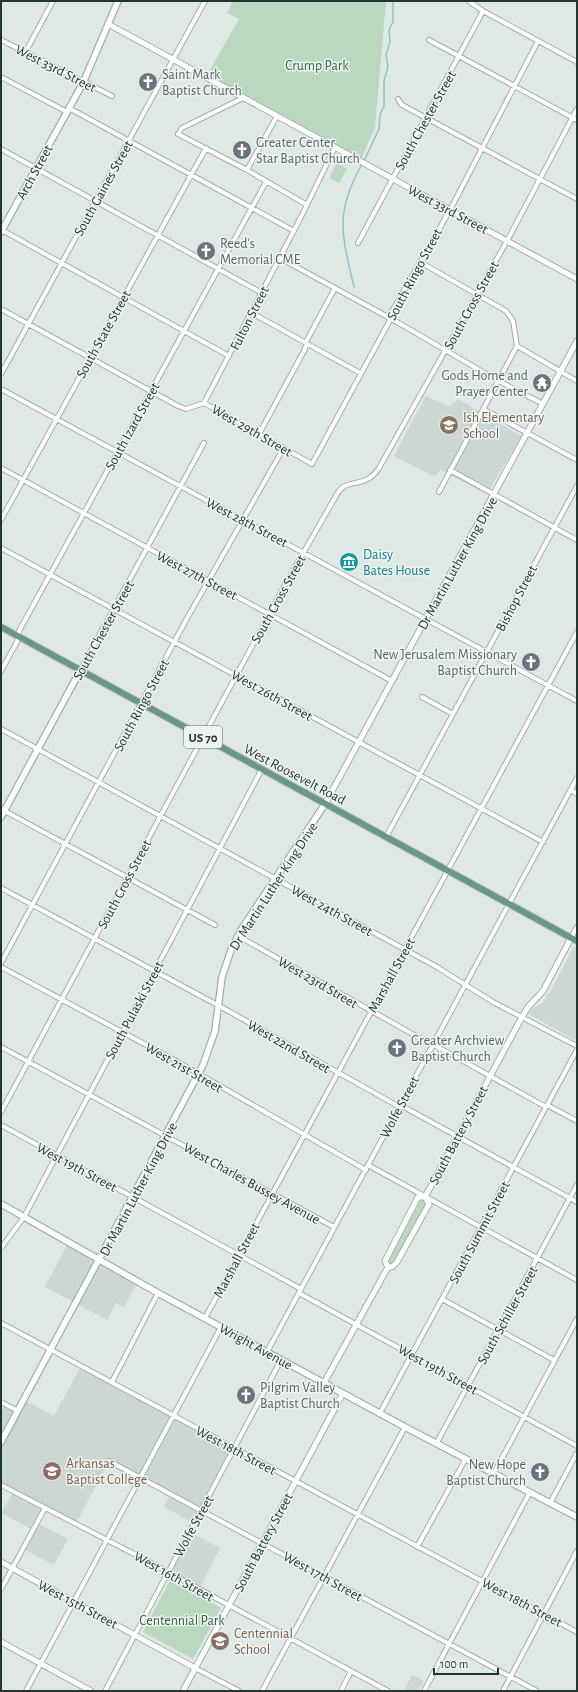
<svg xmlns="http://www.w3.org/2000/svg" width="578" height="1692" font-family="'Alegreya Sans',sans-serif">
<style>
.built{fill:#cdd7d2}
.green{fill:#bad7c0}
.lines{fill:none;stroke-linecap:round;stroke-linejoin:round}
.stream{stroke:#8dc2c7;stroke-width:1.5}
.minor-casing{stroke:#a3afa9;stroke-width:6}
.tertiary-casing{stroke:#a3afa9;stroke-width:7}
.secondary-casing{stroke:#9fb2aa;stroke-width:8}
.primary-casing{stroke:#bdc3c1;stroke-width:8}
.minor{stroke:#fff;stroke-width:4}
.tertiary{stroke:#fff;stroke-width:5}
.secondary{stroke:#fff;stroke-width:5.5}
.primary{stroke:#699889;stroke-width:6}
.labels{text-anchor:middle;stroke-width:3;stroke-linejoin:round;paint-order:stroke}
.shield{fill:#eef5f1;stroke:#5f6f69;stroke-width:1}
.shield-label{font-size:13px;font-weight:bold;fill:#22362f}
.park-label{font-size:14px;fill:#326743;stroke:#eef5f1}
.street-label{font-size:14px;fill:#22362f;stroke:#eef5f1}
.worship-label{font-size:14px;fill:#5b616d;stroke:#eef5f1;text-anchor:start}
.education-label{font-size:14px;fill:#785e54;stroke:#eef5f1;text-anchor:start}
.culture-label{font-size:14px;fill:#0d838f;stroke:#eef5f1;text-anchor:start}
</style>
<rect width="100%" height="100%" fill="#dfe8e3"/>
<path class="built" d="M426,396L450,407L458,399L521,436L487,494L440,470L435,477L394,456Z
M574,946L577,948V1037L575,1040L529,1014L532,1009L542,1003L551,990Z
M68,1243L138,1281L124,1307L116,1303L107,1320L45,1287Z
M81,1366L235,1450L195,1524L164,1507L170,1495L109,1461L75,1525L45,1508L37,1523L68,1539L54,1565L23,1549L33,1530L1,1513L13,1492L1,1485V1402L18,1411L24,1400L54,1416Z
M190,1532L220,1548L199,1589L168,1573Z
M412,1675L424,1681L418,1691H404Z"/>
<path class="green" d="M233,1H386L375,127L360,161L206,77L239,19L227,13Z
M337,163L347,169L339,183L329,178Z
M421,1200L425,1201L426,1204L394,1263L390,1265L388,1260Z
M170,1581L221,1608L193,1659L143,1632Z"/>
<g class="lines">
<path class="stream" d="M364,161L379,129L380,115L384,106V81L388,67L386,55L390,42L389,30L393,22V1
M354,287C342,235 334,214 362,164"/>
<defs>
<path id="minor" d="M469,1L483,11L577,62
M1,40L112,96
M429,40L577,120
M25,53L53,1
M1,77L67,112
M243,98L182,128L178,134L247,170L307,205
M398,99L402,105L577,199
M69,108L294,231
M1,149L262,293
M247,170L277,116
M2,230L229,356
M358,243L483,11
M280,258L397,322L495,379L543,404
M420,262L506,311L513,321L517,346
M1,309L178,406L186,409L204,403L312,464L389,322L390,315L450,210L538,41
M252,313L360,373
M517,346L577,381
M1,374L205,1
M1,389L577,701
M204,403L302,215L335,147
M483,409L577,460
M259,434L305,349L307,340L335,288
M1,468L392,681
M450,470L577,540
M439,492L517,346
M1,520L206,148
M1,548L543,842
M1,671L17,642L19,631L266,182
M80,671L204,443
M422,697L453,714
M1,729L437,967L493,1002L577,1046
M571,790L577,794
M1,809L215,925
M386,837L577,486
M1,888L223,1008L396,1105L404,1107L577,1202
M238,936L432,1045L436,1046L546,1107
M571,938L577,927
M1,963L185,622L283,449
M1,967L178,1062L366,1170
M1,1047L334,1227
M547,1105L577,1121
M1,1112L285,585L337,494C347,476 364,491 379,468L507,241L577,109
M1,1125L301,1289
M368,1165L577,1280
M1,1248L24,1217L262,769
M299,1293L577,1446
M442,1299L554,1360
M205,1318L577,632
M1,1323L577,1632
M267,1352L577,778
M112,1382L158,1293
M1,1402L18,1411
M380,1413L577,1050
M436,1444L577,1185
M109,1461L537,1691
M494,1473L577,1319
M1,1485L138,1556L388,1691
M550,1503L577,1453
M417,1547L465,1460
M1,1589L45,1508
M195,1668L239,1691
M26,1691L221,1327
M105,1691L281,1360
M262,1691L405,1427
M341,1691L351,1671
M424,1691L530,1492
M503,1691L577,1551"/>
<path id="tertiary" d="M108,24L577,279
M325,804L577,341
M425,1197L522,1017L528,1007L543,991L571,938
M388,1267H392L397,1262L429,1204L425,1197
M388,1267L385,1261L418,1197H425
M324,1383L388,1267
M1,1562L195,1668
M1,1642L91,1691
M183,1691L343,1393"/>
<path id="secondary" d="M1,232L83,83L118,1
M1,817L80,671
M1,1204L158,1293L405,1427L577,1517
M1,1442L203,1065L215,1031L222,977L231,950L241,930L325,804"/>
<path id="primary" d="M1,627L577,941"/>
</defs>
<use href="#minor" class="minor-casing"/>
<use href="#tertiary" class="tertiary-casing"/>
<use href="#secondary" class="secondary-casing"/>
<use href="#primary" class="primary-casing"/>
<use href="#minor" class="minor"/>
<use href="#tertiary" class="tertiary"/>
<use href="#secondary" class="secondary"/>
<use href="#primary" class="primary"/>
</g>
<defs>
<symbol id="church-disc" viewBox="-11 -11 22 22"><circle r="9.5" fill="#6b7280" stroke="#eef5f1"/><path d="M-1.2-6h2.4v3.5h3.3v2.4h-3.3V6h-2.4V-.1h-3.3v-2.4h3.3Z" fill="#fff"/></symbol>
<symbol id="temple-disc" viewBox="-11 -11 22 22"><circle r="9.5" fill="#6b7280" stroke="#eef5f1"/><path d="M0-6L5-2H3V0L6.5 2.5H4V6H1.5V3h-3V6H-4V2.5H-6.5L-3 0V-2H-5Z" fill="#fff"/></symbol>
<symbol id="school-disc" viewBox="-11 -11 22 22"><circle r="9.5" fill="#8d6e63" stroke="#eef5f1"/><path d="M0-5L7-2L0 1L-7-2ZM-4 1L0 2.5L4 1V4Q0 6-4 4Z" fill="#fff"/></symbol>
<symbol id="museum-disc" viewBox="-11 -11 22 22"><circle r="9.5" fill="#0f9aa8" stroke="#eef5f1"/><path d="M0-6L6-3V-2H-6V-3ZM-5-1h2V3h-2ZM-1-1h2V3h-2ZM3-1h2V3H3ZM-6 4H6V6H-6Z" fill="#fff"/></symbol>
<symbol id="university-disc" viewBox="-11 -11 22 22"><circle r="9.5" fill="#8d6e63" stroke="#eef5f1"/><path d="M0-5L7-2L0 1L-7-2ZM-4 1L0 2.5L4 1V4Q0 6-4 4Z" fill="#fff"/></symbol>
</defs>
<g fill-rule="evenodd">
<use href="#church-disc" x="137" y="71" width="22" height="22"/>
<use href="#church-disc" x="231" y="139" width="22" height="22"/>
<use href="#church-disc" x="195" y="240" width="22" height="22"/>
<use href="#temple-disc" x="531" y="372" width="22" height="22"/>
<use href="#school-disc" x="438" y="414" width="22" height="22"/>
<use href="#museum-disc" x="338" y="551" width="22" height="22"/>
<use href="#church-disc" x="520" y="651" width="22" height="22"/>
<use href="#church-disc" x="386" y="1037" width="22" height="22"/>
<use href="#church-disc" x="235" y="1384" width="22" height="22"/>
<use href="#university-disc" x="41" y="1460" width="22" height="22"/>
<use href="#church-disc" x="529" y="1461" width="22" height="22"/>
<use href="#school-disc" x="209" y="1630" width="22" height="22"/>
</g>
<g class="labels">
<rect class="shield" x="184" y="726" width="38" height="22" rx="3"/>
<g class="shield-label">
<text x="203" y="742">US 70</text>
</g>
<g class="park-label">
<text x="317" y="70">Crump Park</text>
<text x="182" y="1625">Centennial Park</text>
</g>
<g class="street-label">
<text transform="translate(56 68) rotate(27)" y="5">West 33rd Street</text>
<text transform="translate(425 120) rotate(-61)" y="5">South Chester Street</text>
<text transform="translate(34 172) rotate(-61)" y="5">Arch Street</text>
<text transform="translate(103 188) rotate(-61)" y="5">South Gaines Street</text>
<text transform="translate(448 209) rotate(28)" y="5">West 33rd Street</text>
<text transform="translate(414 274) rotate(-62)" y="5">South Ringo Street</text>
<text transform="translate(471 305) rotate(-61)" y="5">South Cross Street</text>
<text transform="translate(249 318) rotate(-63)" y="5">Fulton Street</text>
<text transform="translate(103 334) rotate(-61)" y="5">South State Street</text>
<text transform="translate(132 426) rotate(-61)" y="5">South Izard Street</text>
<text transform="translate(252 430) rotate(30)" y="5">West 29th Street</text>
<text transform="translate(247 522) rotate(28)" y="5">West 28th Street</text>
<text transform="translate(457 563) rotate(-61)" y="5">Dr Martin Luther King Drive</text>
<text transform="translate(197 575) rotate(28)" y="5">West 27th Street</text>
<text transform="translate(516 598) rotate(-62)" y="5">Bishop Street</text>
<text transform="translate(278 599) rotate(-61)" y="5">South Cross Street</text>
<text transform="translate(103 630) rotate(-61)" y="5">South Chester Street</text>
<text transform="translate(272 695) rotate(29)" y="5">West 26th Street</text>
<text transform="translate(141 705) rotate(-62)" y="5">South Ringo Street</text>
<text transform="translate(295 774) rotate(28)" y="5">West Roosevelt Road</text>
<text transform="translate(124 884) rotate(-62)" y="5">South Cross Street</text>
<text transform="translate(273 886) rotate(-57)" y="5">Dr Martin Luther King Drive</text>
<text transform="translate(332 910) rotate(29)" y="5">West 24th Street</text>
<text transform="translate(391 975) rotate(-61)" y="5">Marshall Street</text>
<text transform="translate(318 982) rotate(30)" y="5">West 23rd Street</text>
<text transform="translate(134 1010) rotate(-62)" y="5">South Pulaski Street</text>
<text transform="translate(289 1046) rotate(30)" y="5">West 22nd Street</text>
<text transform="translate(184 1067) rotate(30)" y="5">West 21st Street</text>
<text transform="translate(399 1107) rotate(-62)" y="5">Wolfe Street</text>
<text transform="translate(458 1135) rotate(-62)" y="5">South Battery Street</text>
<text transform="translate(77 1167) rotate(28)" y="5">West 19th Street</text>
<text transform="translate(252 1183) rotate(29)" y="5">West Charles Bussey Avenue</text>
<text transform="translate(138 1189) rotate(-62)" y="5">Dr Martin Luther King Drive</text>
<text transform="translate(479 1232) rotate(-62)" y="5">South Summit Street</text>
<text transform="translate(236 1260) rotate(-62)" y="5">Marshall Street</text>
<text transform="translate(507 1315) rotate(-61)" y="5">South Schiller Street</text>
<text transform="translate(256 1346) rotate(29)" y="5">Wright Avenue</text>
<text transform="translate(438 1369) rotate(29)" y="5">West 19th Street</text>
<text transform="translate(236 1450) rotate(28)" y="5">West 18th Street</text>
<text transform="translate(193 1526) rotate(-61)" y="5">Wolfe Street</text>
<text transform="translate(263 1542) rotate(-62)" y="5">South Battery Street</text>
<text transform="translate(174 1576) rotate(29)" y="5">West 16th Street</text>
<text transform="translate(323 1576) rotate(29)" y="5">West 17th Street</text>
<text transform="translate(522 1602) rotate(28)" y="5">West 18th Street</text>
<text transform="translate(78 1604) rotate(28)" y="5">West 15th Street</text>
</g>
<g class="worship-label">
<text x="162" y="79">Saint Mark<tspan x="162" dy="16">Baptist Church</tspan></text>
<text x="256" y="147">Greater Center<tspan x="256" dy="16">Star Baptist Church</tspan></text>
<text x="220" y="248">Reed's<tspan x="220" dy="16">Memorial CME</tspan></text>
<text x="528" y="380" text-anchor="end">Gods Home and<tspan x="528" dy="16">Prayer Center</tspan></text>
<text x="517" y="659" text-anchor="end">New Jerusalem Missionary<tspan x="517" dy="16">Baptist Church</tspan></text>
<text x="411" y="1045">Greater Archview<tspan x="411" dy="16">Baptist Church</tspan></text>
<text x="260" y="1392">Pilgrim Valley<tspan x="260" dy="16">Baptist Church</tspan></text>
<text x="526" y="1469" text-anchor="end">New Hope<tspan x="526" dy="16">Baptist Church</tspan></text>
</g>
<g class="education-label">
<text x="463" y="422">Ish Elementary<tspan x="463" dy="16">School</tspan></text>
<text x="66" y="1468">Arkansas<tspan x="66" dy="16">Baptist College</tspan></text>
<text x="234" y="1638">Centennial<tspan x="234" dy="16">School</tspan></text>
</g>
<g class="culture-label">
<text x="363" y="559">Daisy<tspan x="363" dy="16">Bates House</tspan></text>
</g>
</g>
<rect width="578" height="1692" fill="none" stroke="#22362f" stroke-width="4"/>
<path d="M434 1668v6h64v-6" fill="none" stroke="#22362f" stroke-width="2"/>
<text x="440" y="1668" font-size="12" fill="#22362f" stroke="#eef5f1" stroke-width="3" paint-order="stroke">100 m</text>
</svg>
